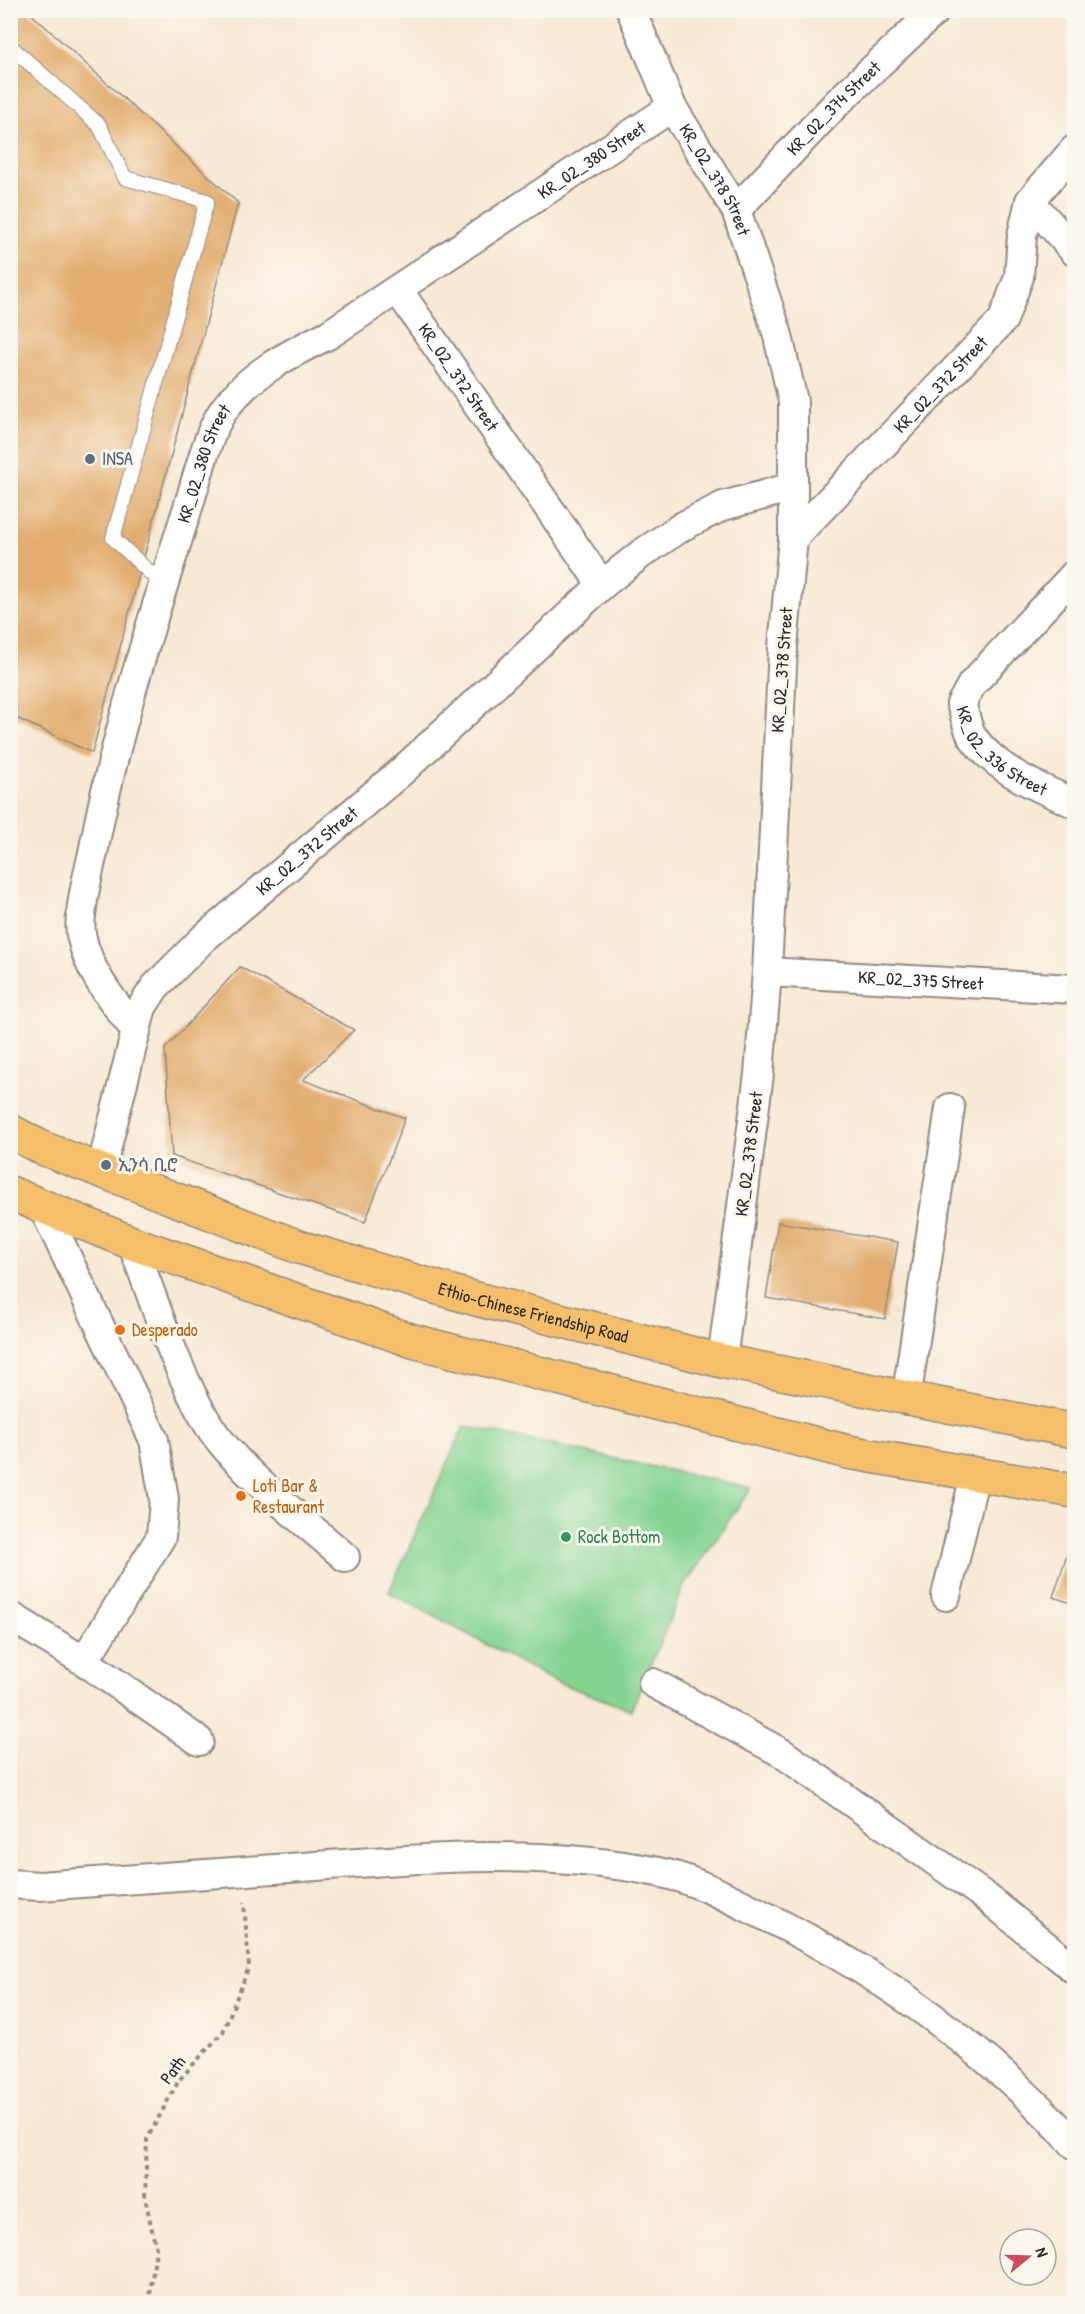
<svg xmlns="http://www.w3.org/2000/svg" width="1085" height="2314" font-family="'Patrick Hand','Noto Sans Ethiopic',sans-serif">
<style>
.green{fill:#84d493;stroke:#58805f;stroke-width:1.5}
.building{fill:#e2ad6e}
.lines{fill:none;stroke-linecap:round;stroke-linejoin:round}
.service-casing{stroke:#918a80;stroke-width:16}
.minor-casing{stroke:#918a80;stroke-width:32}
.primary-casing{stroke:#918a80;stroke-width:36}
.path{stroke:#918a80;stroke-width:4;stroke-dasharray:4.5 4.5;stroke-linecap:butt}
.service{stroke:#fff;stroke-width:14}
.minor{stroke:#fff;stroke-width:28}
.primary{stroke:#f6c06b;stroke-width:33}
.service-dot{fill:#5c6f8a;stroke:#fbf7ec;stroke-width:2}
.food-dot{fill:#e8710a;stroke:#fbf7ec;stroke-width:2}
.leisure-dot{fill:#2e9e5b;stroke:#fbf7ec;stroke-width:2}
.labels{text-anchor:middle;stroke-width:6;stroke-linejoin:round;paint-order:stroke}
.street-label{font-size:18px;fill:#2b2b2b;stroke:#fbf7ec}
.service-label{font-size:18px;fill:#4e5e75;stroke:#fbf7ec;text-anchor:start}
.food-label{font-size:18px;fill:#c56008;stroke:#fbf7ec;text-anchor:start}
.leisure-label{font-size:18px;fill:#27864d;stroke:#fbf7ec;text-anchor:start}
</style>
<rect width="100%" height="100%" fill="#fbf7ec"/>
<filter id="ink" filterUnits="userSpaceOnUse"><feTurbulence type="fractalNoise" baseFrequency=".0167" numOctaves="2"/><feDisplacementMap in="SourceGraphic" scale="12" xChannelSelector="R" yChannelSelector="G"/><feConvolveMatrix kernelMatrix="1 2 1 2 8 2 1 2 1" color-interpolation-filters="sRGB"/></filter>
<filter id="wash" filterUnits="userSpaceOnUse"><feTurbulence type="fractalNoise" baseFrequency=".008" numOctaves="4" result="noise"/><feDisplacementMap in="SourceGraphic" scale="24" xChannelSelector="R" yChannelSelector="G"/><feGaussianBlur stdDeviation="1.35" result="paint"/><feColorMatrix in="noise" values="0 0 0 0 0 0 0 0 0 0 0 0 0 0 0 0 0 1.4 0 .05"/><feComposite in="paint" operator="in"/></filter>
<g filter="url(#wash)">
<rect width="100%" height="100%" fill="#f7e9d4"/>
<path class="green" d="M464,1426L751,1488L684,1586L631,1710L554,1681L389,1592Z"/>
<g id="blocks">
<path class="building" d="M10,10H27L238,203L92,753L10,715Z
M240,967L354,1030L303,1080L405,1118L365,1222L172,1156L165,1049Z
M778,1222L898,1242L885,1319L766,1298Z
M1074,1534V1604L1053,1597Z"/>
</g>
</g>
<g filter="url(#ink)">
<use href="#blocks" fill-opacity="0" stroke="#918a80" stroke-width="1.5"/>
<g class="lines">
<defs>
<path id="service" d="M10,46L99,125L125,178L207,201L113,538L163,585"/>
<g id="minor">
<path id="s1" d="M631,10L672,107L736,210L777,332L793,401V538L783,647L767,972L759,1074L722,1361"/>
<path d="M1030,201L1074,251"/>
<path id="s2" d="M736,210L837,103L936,10"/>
<path id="s3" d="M398,290L602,585"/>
<path id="s4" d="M793,538L1003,320L1019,277L1022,235L1030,201L1074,150"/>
<path id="s5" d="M1074,575L972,684L961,704C965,714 967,727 972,736C995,770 1039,788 1074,803"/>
<path id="s6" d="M767,972L1074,989"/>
<path id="s7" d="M136,1031C113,1001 88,972 81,934C78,913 88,874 93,853C115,735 152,619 189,504C197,479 208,432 223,411C249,374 289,354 328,335L672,107"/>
<path id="s8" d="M101,1170L142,1007L155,987L204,938L402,771L602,585L641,554L683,526L723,506L793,487"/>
<path d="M43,1207L154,1440L164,1499L161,1537L84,1661"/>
<path d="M132,1243C155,1303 175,1369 208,1424C236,1469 304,1521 345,1557"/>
<path d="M906,1400L950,1108"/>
<path d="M946,1596L975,1475"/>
<path d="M10,1616L84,1661L199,1741"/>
<path d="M653,1683L782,1753L986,1897L1074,1969"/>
<path d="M10,1884L40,1886C132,1879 224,1872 316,1866C431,1857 544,1849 658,1872C694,1879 731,1899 763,1915C878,1972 987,2048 1074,2144"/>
</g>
<g id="primary">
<path id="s9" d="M10,1131L42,1148L299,1247L476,1299L722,1361L1074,1431"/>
<path d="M10,1193L132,1243L413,1341L848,1452L1074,1491"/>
</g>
</defs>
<use href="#service" class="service-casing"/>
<use href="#minor" class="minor-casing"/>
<use href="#primary" class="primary-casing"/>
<path class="path" d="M150,2294L156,2249L145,2197L147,2139L179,2080L223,2032L249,1967L244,1902"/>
<use href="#service" class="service"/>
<use href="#minor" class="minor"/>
<use href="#primary" class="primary"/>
</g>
</g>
<g class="service-dot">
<circle cx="90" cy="459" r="6"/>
<circle cx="106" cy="1165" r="6"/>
</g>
<g class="food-dot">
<circle cx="120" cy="1330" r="6"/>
<circle cx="241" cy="1496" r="6"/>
</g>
<circle class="leisure-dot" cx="566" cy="1537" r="6"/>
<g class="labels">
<g class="street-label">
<text dy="6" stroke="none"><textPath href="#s2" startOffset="141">KR_02_374 Street</textPath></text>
<text dy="6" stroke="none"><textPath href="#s7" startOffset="1104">KR_02_380 Street</textPath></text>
<text dy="6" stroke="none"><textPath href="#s1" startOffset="190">KR_02_378 Street</textPath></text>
<text dy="6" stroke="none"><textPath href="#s3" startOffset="106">KR_02_372 Street</textPath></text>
<text dy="6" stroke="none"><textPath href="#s4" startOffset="213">KR_02_372 Street</textPath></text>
<text dy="6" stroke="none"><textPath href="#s7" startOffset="600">KR_02_380 Street</textPath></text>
<text transform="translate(782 670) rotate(-86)" y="6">KR_02_378 Street</text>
<text dy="6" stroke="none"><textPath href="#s5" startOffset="237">KR_02_336 Street</textPath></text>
<text dy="6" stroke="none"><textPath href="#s8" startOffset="396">KR_02_372 Street</textPath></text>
<text dy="6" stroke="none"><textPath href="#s6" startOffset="154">KR_02_375 Street</textPath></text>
<text transform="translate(749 1154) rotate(-83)" y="6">KR_02_378 Street</text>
<text dy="6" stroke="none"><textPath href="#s9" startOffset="555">Ethio-Chinese Friendship Road</textPath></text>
<text transform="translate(173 2070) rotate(-53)" y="6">Path</text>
</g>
<g class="service-label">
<text x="102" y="465">INSA</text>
<text x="118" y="1171">ኢንሳ ቢሮ</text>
</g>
<g class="food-label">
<text x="132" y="1336">Desperado</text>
<text x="253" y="1492">Loti Bar &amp;<tspan x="253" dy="21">Restaurant</tspan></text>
</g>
<g class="leisure-label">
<text x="578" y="1543">Rock Bottom</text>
</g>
</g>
<rect width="1085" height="2314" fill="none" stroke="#fbf7ec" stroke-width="36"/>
<g transform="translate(1028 2257) rotate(71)"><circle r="28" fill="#fbf7ec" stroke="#a8a59f" stroke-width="1.5"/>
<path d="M0-4.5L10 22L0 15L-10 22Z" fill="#d1495b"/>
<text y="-9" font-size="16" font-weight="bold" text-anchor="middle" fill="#2b2b2b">N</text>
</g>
</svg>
